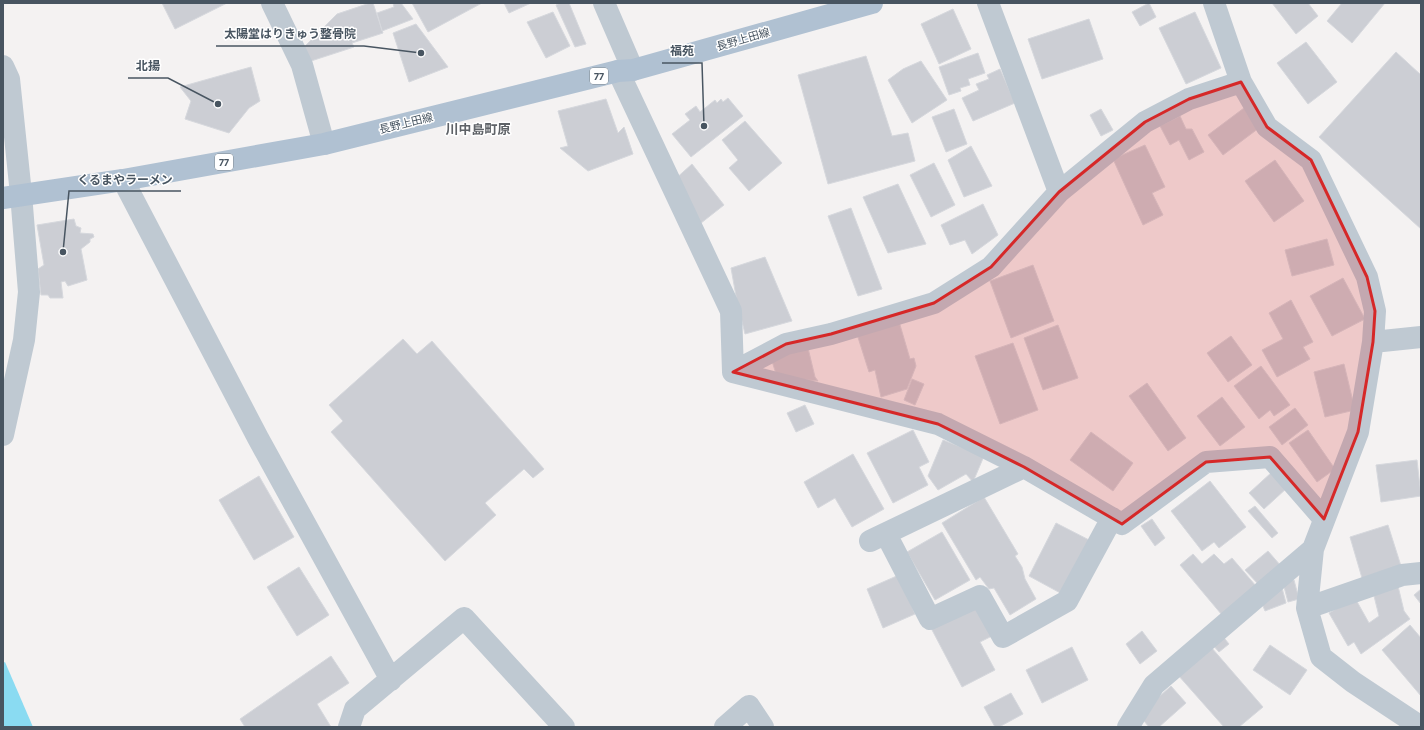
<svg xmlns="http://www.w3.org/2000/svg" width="1424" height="730" font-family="Karla,'Noto Sans JP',sans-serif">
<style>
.water{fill:#8adbf2}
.building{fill:#ccced4;stroke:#d6d8dd}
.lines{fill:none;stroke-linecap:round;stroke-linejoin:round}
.minor{stroke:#bfc9d2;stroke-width:22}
.major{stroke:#b0c1d2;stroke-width:22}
.marked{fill:#d62828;fill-opacity:0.2;stroke:#d62828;stroke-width:3;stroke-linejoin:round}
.labels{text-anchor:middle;stroke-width:3;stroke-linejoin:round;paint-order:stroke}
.shield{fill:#fff;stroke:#7f8890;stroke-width:1}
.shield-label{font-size:10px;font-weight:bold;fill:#485561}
.street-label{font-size:11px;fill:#485561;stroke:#fff}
.quarter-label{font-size:13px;font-weight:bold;fill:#5e6267;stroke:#fff}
.leader{fill:none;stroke:#485561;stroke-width:1.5}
.callout-dot{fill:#485561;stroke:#fff;stroke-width:1.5}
.callout-label{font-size:12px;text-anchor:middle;font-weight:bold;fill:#485561;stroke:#fff;stroke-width:3;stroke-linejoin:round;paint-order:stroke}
</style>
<rect width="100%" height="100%" fill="#f4f2f2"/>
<path class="water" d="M5,662L33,727H3V663Z"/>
<path class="building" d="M162,3H227L175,29Z
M370,3H373L383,33L352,43L354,47L308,62L302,49L337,14Z
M393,3H401L413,19L382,31L377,13L394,7Z
M412,3H482L428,32Z
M504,3H531L509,13Z
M560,3H569L586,44L575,47L556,5Z
M1149,3L1156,17L1140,26L1132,12Z
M1272,3H1308L1318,16L1296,34Z
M1342,3H1385L1352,43L1327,21Z
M953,9L971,49L939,64L921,24Z
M553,12L570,46L546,58L527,22Z
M1195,12L1221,68L1186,84L1159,28Z
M1089,19L1103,59L1042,79L1028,39Z
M416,24L448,67L409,82L393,33Z
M1306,42L1337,82L1308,104L1277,63Z
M1396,52L1421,75V229L1319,137Z
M978,53L985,73L968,79L970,85L960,88L961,91L949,95L939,67Z
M866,56L892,136L908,133L915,161L828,184L798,75Z
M921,61L947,100L912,123L888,80L903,69Z
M251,67L260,101L249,108L229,133L185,119L191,101L180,87Z
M1000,69L1015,103L973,121L962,98L979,90L976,84L989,79L987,75Z
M728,98L743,116L691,157L672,134L690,120L685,114L696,106L700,112L715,100L717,103L721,99L723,102Z
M606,99L618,133L624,127L633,154L588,171L560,148L568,146L558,111Z
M1244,108L1259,128L1223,155L1208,135Z
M954,109L967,144L946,152L932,117Z
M1101,109L1113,130L1101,136L1090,115Z
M1180,116L1186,129H1192L1204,152L1189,160L1179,140L1170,145L1160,126Z
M745,121L782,163L749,191L729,168L738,160L722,140Z
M1145,145L1165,187L1152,193L1163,215L1143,225L1113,159Z
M971,146L992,186L964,197L948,160Z
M1275,160L1304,201L1274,222L1245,181Z
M934,163L955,205L931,217L910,175Z
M692,164L724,205L696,227L673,181Z
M898,184L926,244L888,253L863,197Z
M983,204L998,235L972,254L965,240L950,245L941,225Z
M851,208L882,289L858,296L828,216Z
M74,219L76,226L81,228L80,233L93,234L94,237L90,239V242L81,249L87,280L68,286L65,281L61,282L63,298H50L48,295H41L38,269L44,265L37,225Z
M1327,239L1334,265L1292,276L1285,250Z
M765,257L792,321L745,334L736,296L731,268Z
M1033,265L1054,321L1011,338L990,281Z
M1343,278L1365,319L1332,336L1310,296Z
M1291,300L1313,342L1303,347L1310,359L1277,377L1262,350L1283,339L1269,313Z
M898,318L910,359L914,358L916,366L907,389L881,397L875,370L869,372L856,331Z
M1058,325L1078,378L1043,390L1024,338Z
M1231,336L1252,365L1228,382L1207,353Z
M403,339L417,354L432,341L544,469L533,478L524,469L485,503L496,515L445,561L331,432L343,421L329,405Z
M1013,343L1038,410L1000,424L975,356Z
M808,348L815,377L818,381L777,377L771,358Z
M1344,364L1355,410L1325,417L1314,372Z
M1261,366L1290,405L1274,416L1270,410L1259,419L1234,386Z
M912,379L924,384L915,405L904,400Z
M1147,383L1186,438L1168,451L1129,396Z
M1222,397L1245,427L1220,446L1197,416Z
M805,405L814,424L796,432L787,413Z
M1295,408L1308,425L1282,445L1269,427Z
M913,430L929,462L919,467L928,485L893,503L867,453Z
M1308,430L1335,469L1317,482L1289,443Z
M1091,432L1133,463L1113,491L1070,460Z
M943,440L984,456L973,482L966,474L938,490L928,476Z
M853,454L884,509L852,527L835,498L818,508L804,482Z
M1417,460L1421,496L1381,502L1376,465Z
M1272,472L1287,488L1264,509L1249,493Z
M259,476L294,537L254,560L219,500Z
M1210,481L1246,527L1219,548L1214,542L1202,551L1171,511Z
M984,497L1018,554L1015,556L1022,567L1025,579L1036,599L1010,615L994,588L989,589L980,577L976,580L942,523Z
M1255,506L1278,533L1272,538L1248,511Z
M1152,519L1165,538L1155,546L1141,526Z
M1056,523L1091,541L1064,595L1029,576Z
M1388,525L1401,566L1362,578L1350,537Z
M942,532L970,580L935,600L907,552Z
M1268,551L1281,566L1259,585L1245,570Z
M1193,554L1202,564L1214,554L1224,564L1232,558L1256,586L1222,615L1180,565Z
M299,567L329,615L297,636L267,587Z
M899,575L915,614L883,628L867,589Z
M1294,580L1299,599L1288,602L1283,583Z
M1281,584L1286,603L1265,611L1261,601Z
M1398,586L1404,611L1410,619L1361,654L1354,642L1348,646L1329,613L1355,598L1369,623L1379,616L1373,592Z
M1421,589V604L1414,595Z
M975,605L992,636L980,642L995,670L962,687L931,628Z
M1410,625L1421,638V696L1382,650Z
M1142,631L1157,651L1140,664L1126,644Z
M1221,634L1229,644L1219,652L1211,643Z
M1270,645L1307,670L1290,695L1253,670Z
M1072,647L1088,680L1042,703L1026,670Z
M1211,647L1263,707L1239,727H1224L1178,675Z
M331,656L349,683L317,704L331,727H245L240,719Z
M1171,686L1186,703L1159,727H1149L1139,715Z
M1011,693L1023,714L999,727H995L984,707Z"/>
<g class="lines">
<path class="minor" d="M272,3L302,65L324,144
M604,3L633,70
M988,3L1059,192
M1214,3L1241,82L1267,127L1311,160L1367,277L1375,311L1373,342L1358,432L1313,549L1307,608L1321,657L1353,682L1421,727
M3,66L9,79L21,194L29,292L24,340L3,435
M618,71L731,311L733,372
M123,180L258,438L391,680
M1373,342L1421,337
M733,372L938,424L1024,467L1122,524L1206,462L1270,457L1324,519
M733,372L786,344L831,334L934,303L991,267L1059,192L1145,122L1189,99L1241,82
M886,534L930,619L980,596L1003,637L1067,601L1112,518
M870,541L1024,467
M1307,608L1402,575L1421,573
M349,727L355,709L464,618L564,727
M725,727L749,706L763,727
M1128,727L1154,685L1313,549"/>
<path class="major" d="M3,198L123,180L324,144L618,71L633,70L872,3"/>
</g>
<path class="marked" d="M1241,82L1267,127L1311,160L1367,277L1375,311L1373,342L1358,432L1324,519L1270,457L1206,462L1122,524L1024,467L938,424L733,372L786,344L831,334L934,303L991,267L1059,192L1145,122L1189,99Z"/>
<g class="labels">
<g class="shield">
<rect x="590" y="68" width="18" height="16" rx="3"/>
<rect x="215" y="154" width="18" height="16" rx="3"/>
</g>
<g class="shield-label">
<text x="599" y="80">77</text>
<text x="224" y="166">77</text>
</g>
<g class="street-label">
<text transform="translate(743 39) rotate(-16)" y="4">長野上田線</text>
<text transform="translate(406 123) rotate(-14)" y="4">長野上田線</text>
</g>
<g class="quarter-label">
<text x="478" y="134">川中島町原</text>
</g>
</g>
<path class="leader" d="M421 53L364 46H216M704 126L702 63H662M218 104L168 78H128M63 252L69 191H181"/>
<g class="callout-dot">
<circle cx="421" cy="53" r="4"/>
<circle cx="704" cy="126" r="4"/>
<circle cx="218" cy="104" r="4"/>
<circle cx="63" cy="252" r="4"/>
</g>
<g class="callout-label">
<text x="290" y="38">太陽堂はりきゅう整骨院</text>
<text x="682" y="55">福苑</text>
<text x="148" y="70">北揚</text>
<text x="125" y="184">くるまやラーメン</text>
</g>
<rect width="1424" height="730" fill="none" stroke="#485561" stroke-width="8"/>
</svg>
